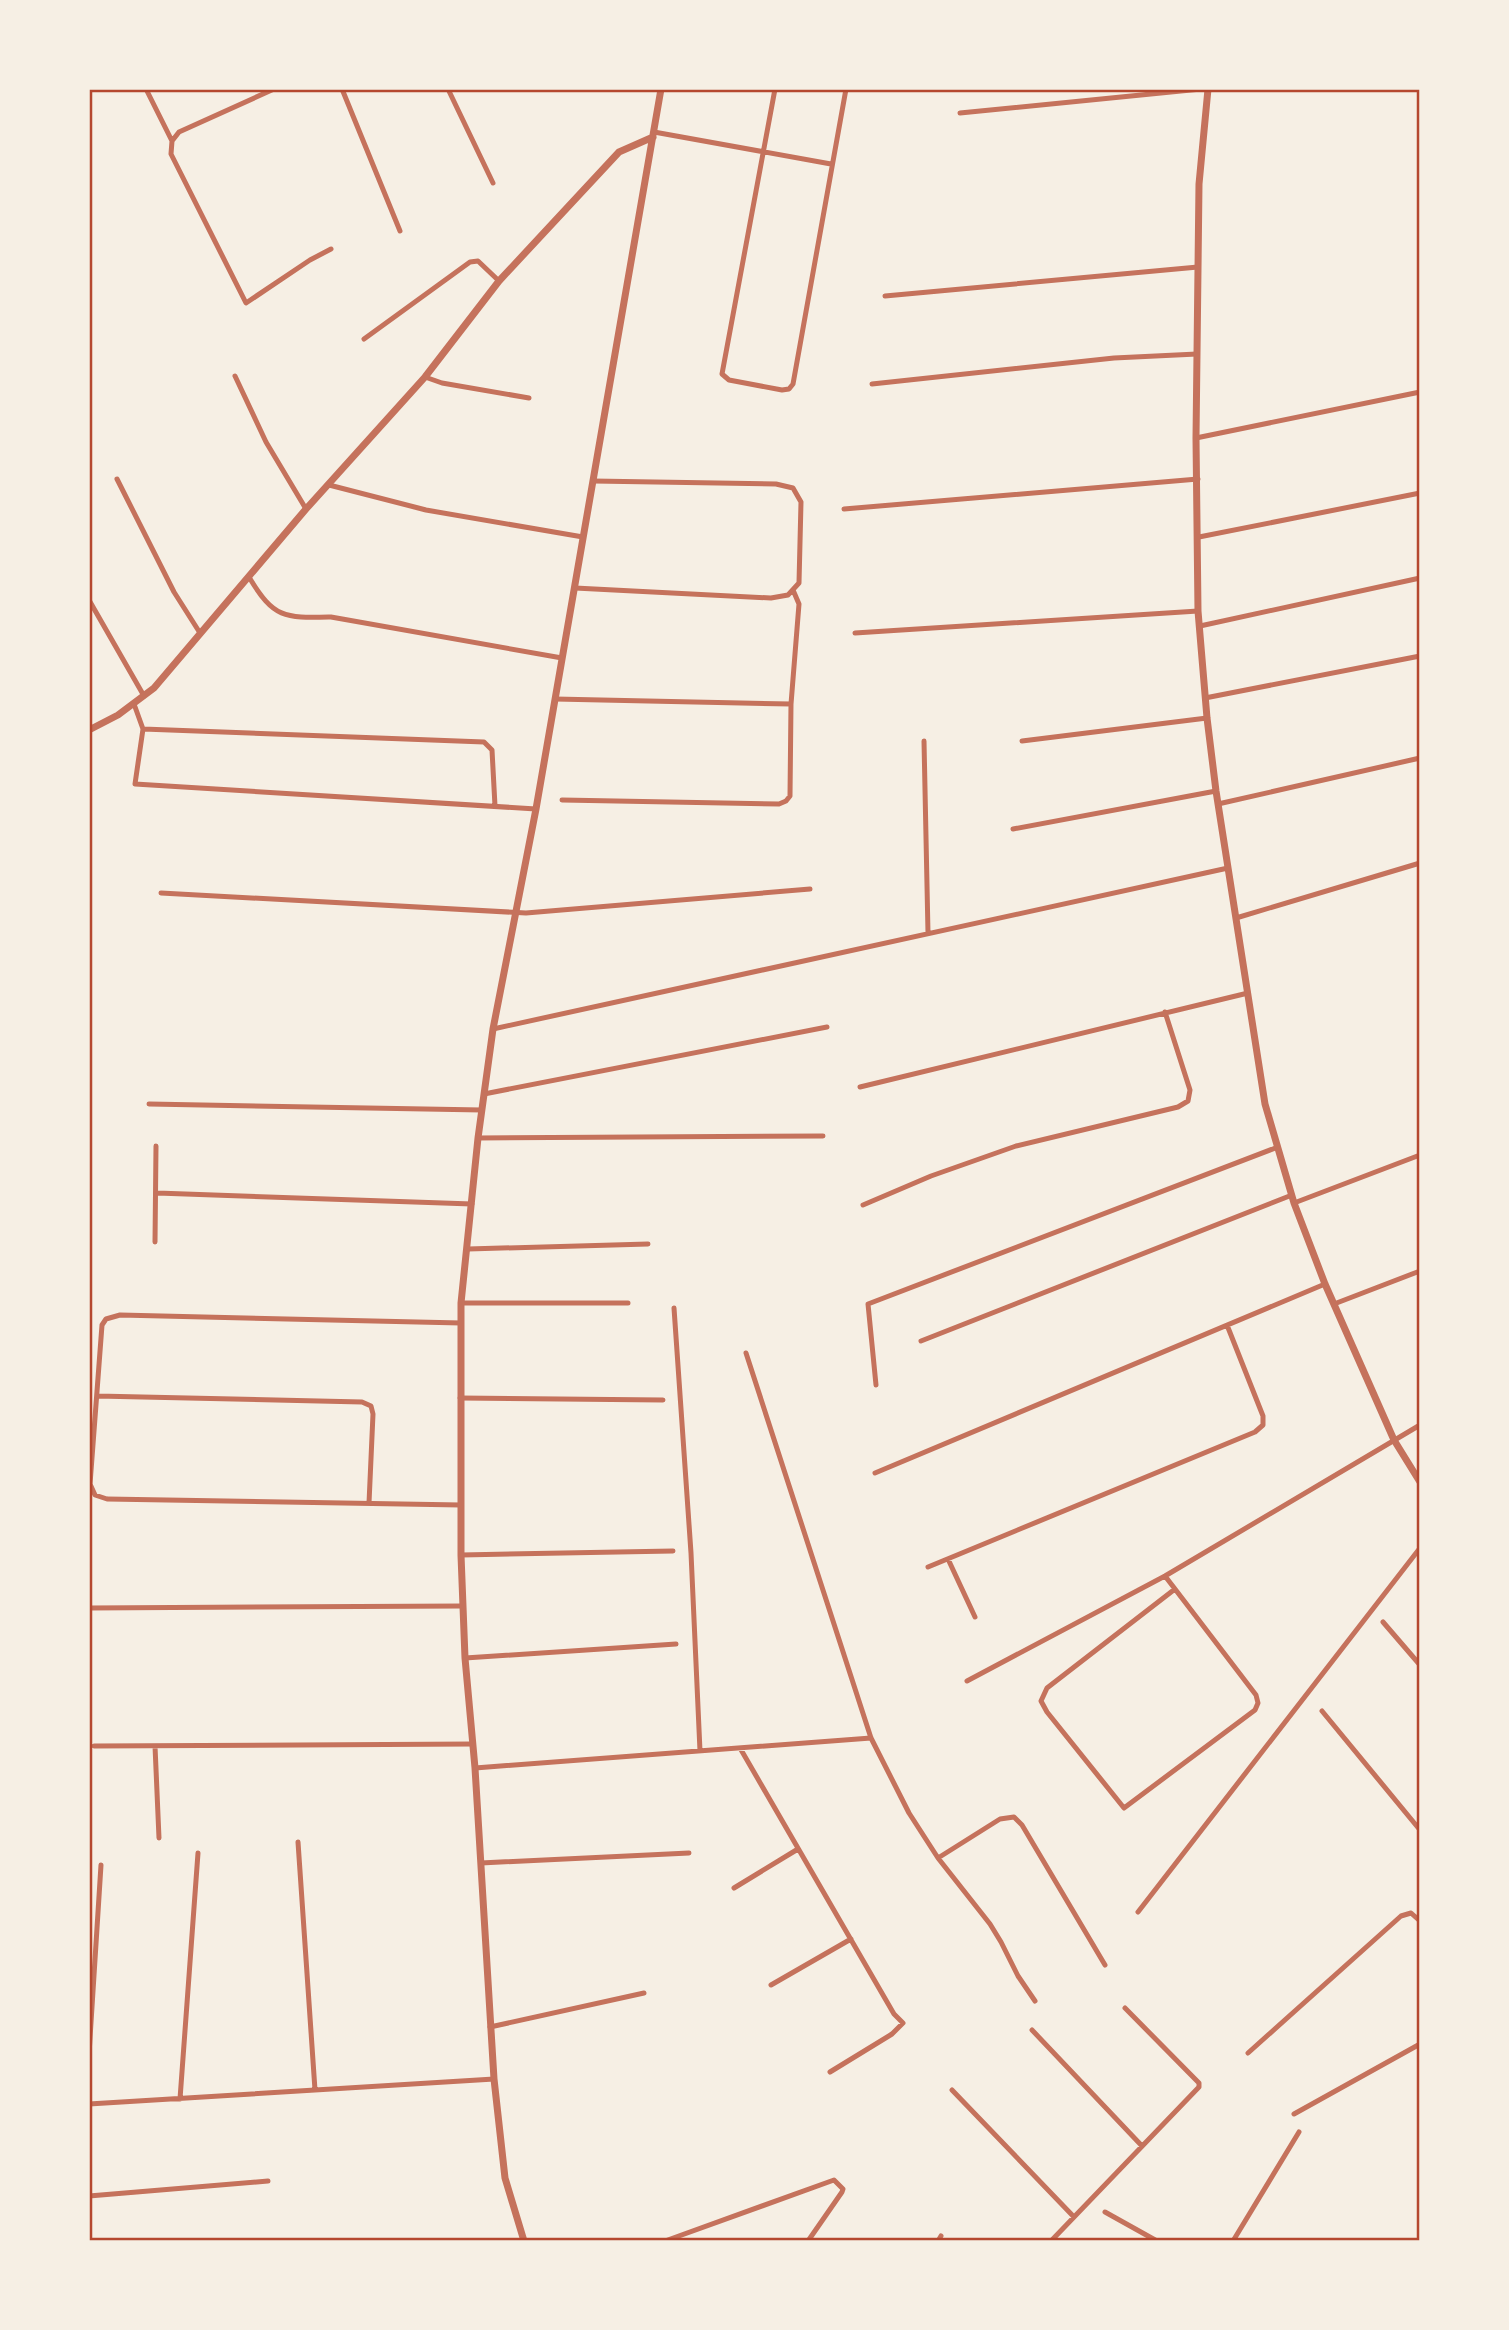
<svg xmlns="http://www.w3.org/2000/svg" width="1509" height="2330" font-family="'Asap Condensed',sans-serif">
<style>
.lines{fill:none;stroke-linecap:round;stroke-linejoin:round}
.minor{stroke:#c5725c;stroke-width:5}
.tertiary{stroke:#c5725c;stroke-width:7}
.neatline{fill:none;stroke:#b5482f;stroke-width:2.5}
</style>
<rect width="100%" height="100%" fill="#f6efe4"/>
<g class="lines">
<path class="minor" d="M146,89L172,141
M274,89L179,132L172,141L171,154L246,303L310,260L331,249
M342,89L400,231
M448,89L493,183
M775,89L722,374L729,380L782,390L789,389L793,384L846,89
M960,113L1201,89
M654,132L831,164
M885,296L1198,267
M364,339L470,262L478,261L499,281
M235,376L266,442L306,509
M425,377L442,383L529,398
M872,384L1114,358L1197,354
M1196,438L1420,392
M117,479L174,592L200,633
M329,485L426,510L583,537
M844,509L1198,479
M1199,537L1420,493
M249,577C274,619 285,618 331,617L562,658
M575,588L771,598L788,595L799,583L801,502L793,488L776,484L593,481
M89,600L144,696
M1200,626L1420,578
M855,633L1198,611
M1205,698L1420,656
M555,699L791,704L799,604L793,590
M134,704L143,729L135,784L536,809
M143,729L484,742L492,750L495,806
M924,741L928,933
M1022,741L1207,718
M562,800L779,804L786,801L790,796L791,704
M1218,804L1420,758
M1013,829L1216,791
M161,893L526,913L810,889
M1236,918L1420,863
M493,1029L1228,868
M860,1087L1248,993
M484,1094L827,1027
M149,1104L482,1110
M478,1138L823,1136
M157,1193L472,1204
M1294,1203L1420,1155
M863,1205L931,1176L1016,1146L1178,1107L1188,1101L1190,1090L1165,1012
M155,1242L156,1146
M468,1249L648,1244
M461,1303H628
M1334,1304L1420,1271
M674,1308L691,1553L700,1751
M921,1341L1292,1195
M746,1353L871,1738L909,1813L938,1858L990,1924L1001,1942L1018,1976L1035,2001
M876,1385L868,1304L1278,1147
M97,1396L362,1402L371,1406L373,1414L369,1503
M460,1398L663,1400
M875,1473L1325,1284
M461,1505L107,1499L95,1495L90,1484L102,1325L106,1319L120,1315L461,1323
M461,1555L673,1551
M948,1559L975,1617
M928,1567L1255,1432L1263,1425V1416L1227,1325
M1165,1576L1175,1589L1256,1695L1258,1703L1255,1710L1124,1808L1047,1712L1041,1701L1047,1688L1175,1589
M89,1608L463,1606
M1383,1622L1420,1665
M465,1658L676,1644
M967,1681L1165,1576L1420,1425
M1322,1711L1420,1830
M94,1746L473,1744
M155,1746L159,1838
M740,1748L894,2014L903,2023L892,2034L830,2072
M475,1768L871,1738
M298,1842L315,2090
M938,1858L1000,1819L1014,1817L1022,1825L1105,1965
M481,1863L689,1853
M734,1888L798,1849
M1138,1912L1420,1548
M771,1985L851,1939
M490,2027L644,1993
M1032,2030L1142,2146
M1248,2053L1401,1916L1411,1913L1420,1921
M89,2054L101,1865
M952,2090L1074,2217
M180,2099L198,1853
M89,2104L494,2079
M1294,2114L1420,2044
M89,2196L268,2181
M1105,2212L1157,2241
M665,2241L834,2180L843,2189L842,2192L808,2241
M938,2241L941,2236
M1051,2241L1199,2087V2083L1125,2008
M1233,2241L1299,2132"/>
<path class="tertiary" d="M1208,89L1199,184L1196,438L1198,611L1207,718L1216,791L1265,1104L1294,1203L1325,1284L1394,1440L1420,1482
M89,730L118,715L154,688L306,509L425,377L499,281L619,152L653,137
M524,2241L505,2178L494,2079L475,1768L465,1658L461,1555V1303L478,1138L493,1029L536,809L661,89"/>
</g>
<rect width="1509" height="2330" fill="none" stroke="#f6efe4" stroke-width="182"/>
<rect x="91" y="91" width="1327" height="2148" class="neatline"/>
</svg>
